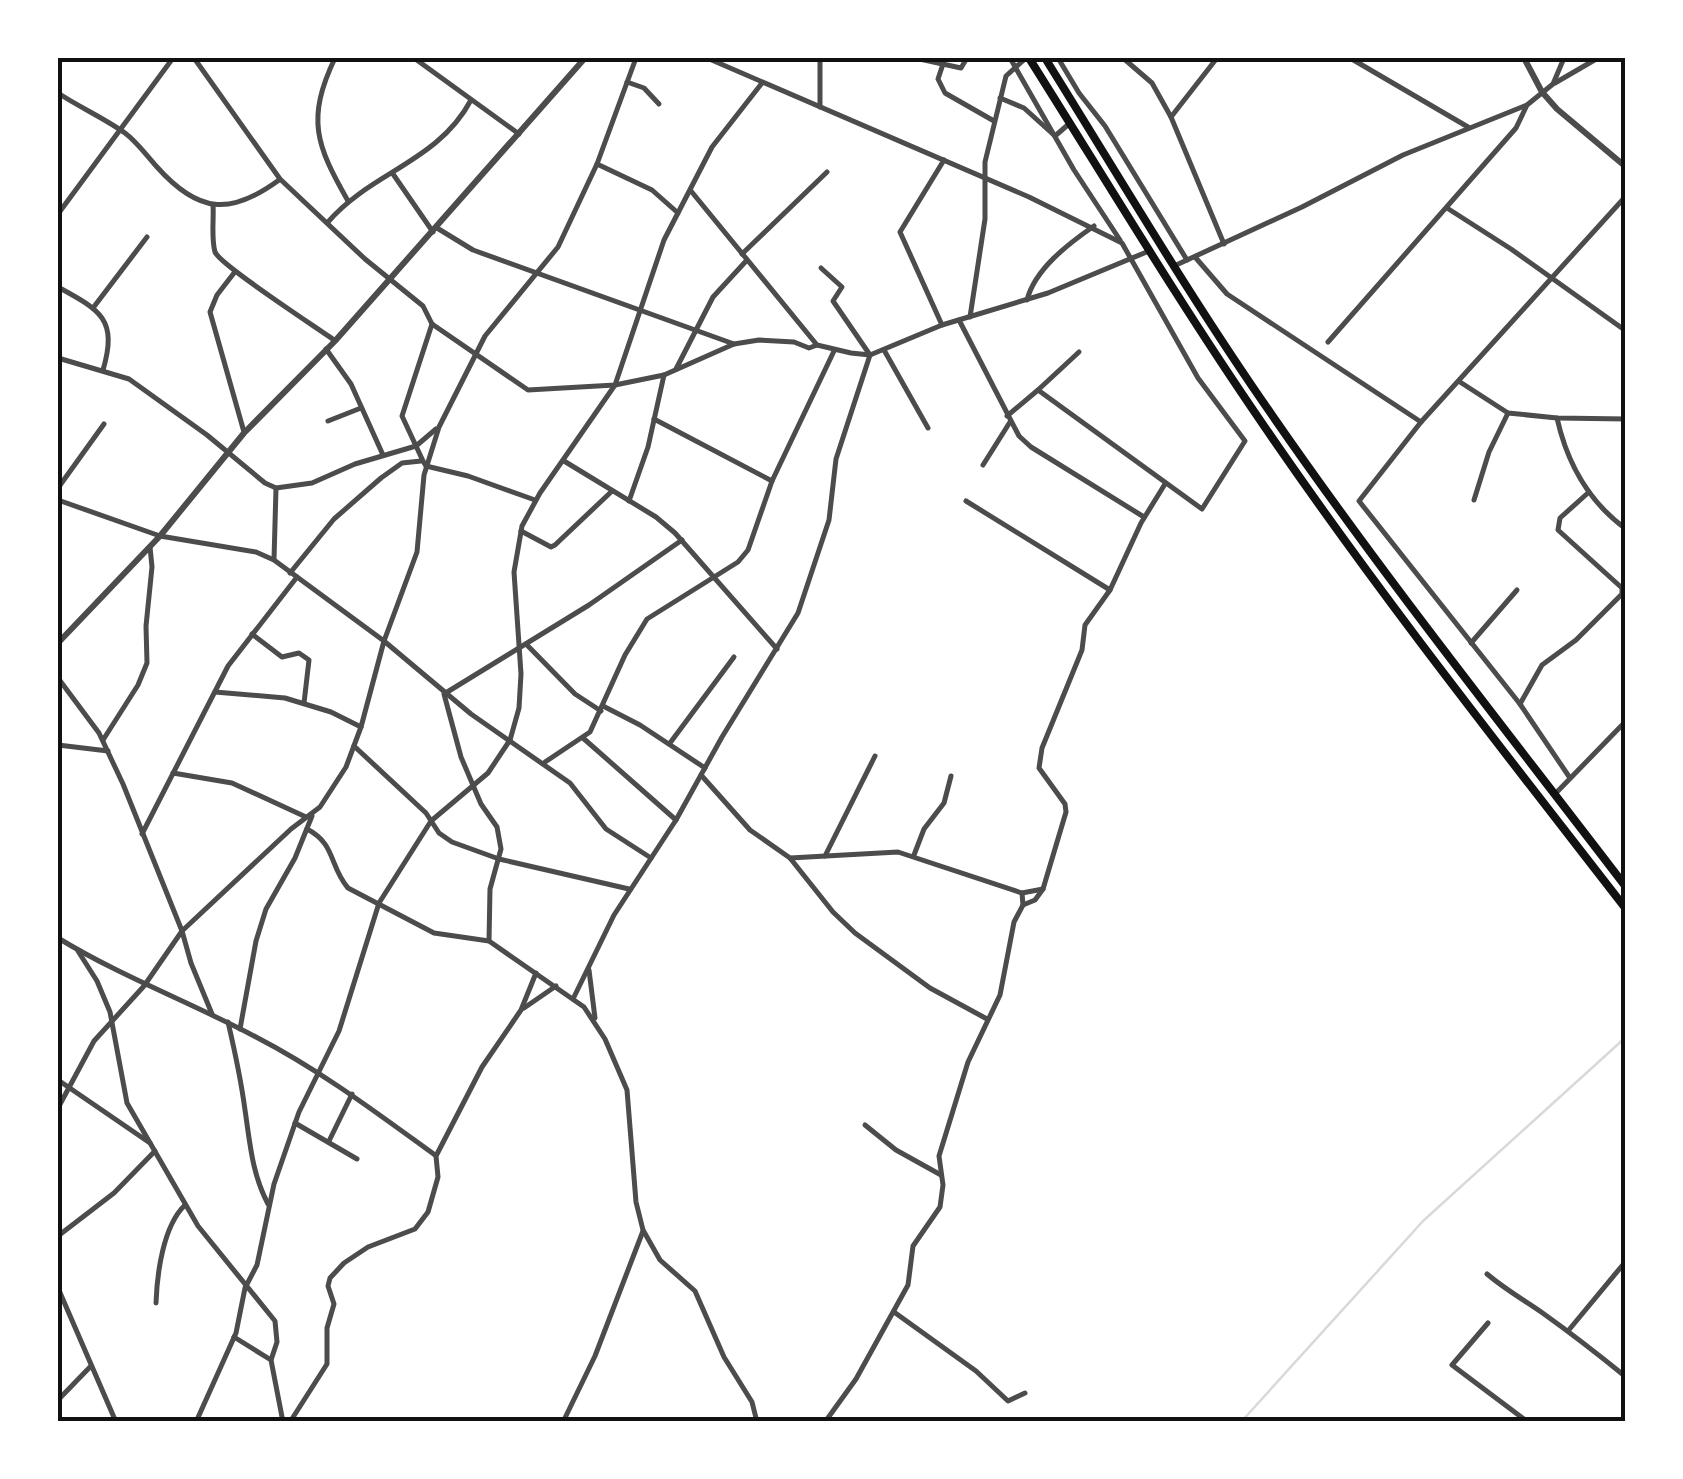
<svg xmlns="http://www.w3.org/2000/svg" width="1683" height="1479" font-family="'IBM Plex Sans',sans-serif">
<style>
.lines{fill:none;stroke-linecap:round;stroke-linejoin:round}
.stream{stroke:#d9d9d9;stroke-width:2.5}
.minor{stroke:#4c4c4c;stroke-width:5}
.tertiary{stroke:#4c4c4c;stroke-width:6}
.primary{stroke:#111;stroke-width:8}
.neatline{fill:none;stroke:#111;stroke-width:4}
</style>
<rect width="100%" height="100%" fill="#fff"/>
<g class="lines">
<polyline class="stream" points="1241,1422 1423,1221 1626,1037"/>
<g class="minor">
<polyline points="194,58 280,179 365,259 423,306 432,324 528,390 615,385 664,375 734,344 759,340 794,342 809,348 817,345"/>
<path d="M335 58C306 119 316 145 348 201"/>
<polyline points="414,58 519,134"/>
<polyline points="707,58 1029,197 1122,243 1198,378 1245,441 1202,509 1038,390 1007,416"/>
<polyline points="915,58 961,68 967,58"/>
<polyline points="1010,58 1074,170 1120,240"/>
<polyline points="1058,58 1079,93 1105,126 1187,260"/>
<polyline points="1123,58 1152,83 1171,117 1224,244"/>
<polyline points="1350,58 1468,127"/>
<polyline points="943,64 938,79 945,93 994,121"/>
<polyline points="627,82 644,88 659,104"/>
<polyline points="1555,83 1598,58"/>
<path d="M58 93C79 107 104 118 125 133 137 142 147 156 157 167 198 213 230 216 279 180"/>
<polyline points="1000,98 1024,108 1055,136 1070,123"/>
<polyline points="820,107 820,58"/>
<polyline points="1171,117 1217,58"/>
<polyline points="597,164 652,190 678,213"/>
<polyline points="393,174 433,232"/>
<polyline points="691,191 817,345 851,353 870,355 942,325 1048,293 1149,251"/>
<path d="M213 205C214 219 211 238 215 252 220 265 316 327 334 340"/>
<polyline points="1447,208 1511,249 1626,331"/>
<polyline points="58,214 173,58"/>
<path d="M328 222C371 172 438 162 471 100"/>
<polyline points="437,228 473,250 734,344"/>
<polyline points="742,254 827,172"/>
<polyline points="1195,257 1227,294 1421,422"/>
<polyline points="1174,266 1302,207 1403,155 1527,105 1553,84 1564,58"/>
<polyline points="821,268 842,287 833,301 870,355"/>
<polyline points="234,273 217,295 210,312 244,432"/>
<path d="M58 287C100 310 118 319 103 370"/>
<path d="M1027 300C1035 269 1068 244 1094 226"/>
<polyline points="93,308 147,237"/>
<polyline points="970,317 985,219 985,162 1006,76 1026,58"/>
<polyline points="959,320 1019,436 1031,447 1144,517"/>
<polyline points="432,324 402,416 423,461 426,466 468,476 535,500"/>
<polyline points="942,325 900,232 944,160"/>
<polyline points="1328,342 1516,128 1527,105"/>
<polyline points="326,349 351,384 383,455"/>
<polyline points="884,350 928,428"/>
<polyline points="58,358 129,379 207,435 265,483 276,488 312,483 355,464 416,446 436,429"/>
<polyline points="676,369 713,297 747,260"/>
<polyline points="1460,382 1508,413 1557,418 1626,419"/>
<polyline points="1038,390 1079,352"/>
<path d="M1557 418C1567 463 1589 502 1626 529"/>
<polyline points="654,419 772,481"/>
<polyline points="328,421 361,408"/>
<polyline points="564,461 656,517 675,533 777,649"/>
<polyline points="983,465 1010,422"/>
<polyline points="58,488 104,424"/>
<polyline points="58,500 160,536 256,552 274,560 384,641 471,714 570,783 606,829 651,858"/>
<polyline points="1474,500 1489,452 1508,413"/>
<polyline points="629,501 648,447 664,375"/>
<polyline points="966,501 1110,590"/>
<polyline points="521,531 551,547 555,545 611,492"/>
<polyline points="274,560 276,488"/>
<polyline points="290,573 334,519 381,478 402,463 421,461"/>
<polyline points="252,634 282,657 299,653 309,660 304,703"/>
<polyline points="1471,643 1517,590"/>
<polyline points="526,644 575,694 601,711"/>
<polyline points="58,678 99,733 123,784 182,931 191,963 212,1014"/>
<polyline points="215,692 285,698 331,712 361,727"/>
<polyline points="1520,704 1542,665 1576,640 1622,594 1622,588 1558,530 1560,518 1589,492"/>
<polyline points="603,706 640,725 705,768"/>
<polyline points="583,738 676,820"/>
<polyline points="103,740 138,685 147,663 146,626 152,567 150,547"/>
<polyline points="670,743 734,657"/>
<polyline points="58,745 108,751"/>
<polyline points="354,746 426,813 439,833 452,842 499,859 629,889"/>
<polyline points="545,762 590,732 625,655 647,619 738,562 748,550 772,481 834,351"/>
<polyline points="173,773 232,783 306,817"/>
<polyline points="701,775 750,830 790,858 833,912 855,933 930,988 987,1019"/>
<polyline points="1570,778 1520,704 1359,501 1421,422 1626,196"/>
<polyline points="1555,794 1626,721"/>
<path d="M307 829C336 844 329 866 348 888L434 933 489 941 584 1007 605 1039 627 1090 636 1202 643 1230 660 1260 695 1291 724 1357 752 1402 757 1422"/>
<polyline points="142,834 228,666 297,577"/>
<polyline points="914,855 924,829 944,803 951,776"/>
<polyline points="825,856 875,756"/>
<polyline points="790,858 898,852 1022,893 1043,889"/>
<polyline points="1023,905 1035,900 1043,889 1066,812 1065,804 1039,768 1042,748 1082,650 1085,625 1110,590 1141,523 1165,484"/>
<path d="M58 938C122 977 190 1002 256 1037 320 1070 377 1113 435 1155"/>
<polyline points="489,941 490,889 501,849 497,827 481,804 461,757 444,694 589,605 682,540"/>
<polyline points="78,951 97,981 110,1012 127,1103 198,1226 275,1321 277,1342 271,1360"/>
<polyline points="589,970 595,1018"/>
<polyline points="573,999 614,915 676,820 722,737 798,613 829,520 836,459 870,355"/>
<polyline points="524,1008 556,986"/>
<path d="M228 1022C235 1052 241 1080 245 1110 250 1143 252 1174 268 1204"/>
<polyline points="240,1029 256,941 266,909 295,858 312,816"/>
<polyline points="58,1080 150,1143"/>
<polyline points="58,1108 94,1041 144,986 182,931 291,829 320,807 346,767 361,727 384,641 417,552 424,475 439,427 485,336 558,247 597,164 636,58"/>
<polyline points="295,1123 357,1159"/>
<polyline points="865,1125 896,1150 941,1175"/>
<polyline points="329,1141 352,1094"/>
<polyline points="58,1236 114,1193 155,1151"/>
<path d="M1487 1274C1506 1290 1524 1300 1544 1314 1572 1334 1599 1355 1626 1377"/>
<polyline points="58,1288 116,1422"/>
<path d="M156 1303C157 1274 163 1226 185 1205"/>
<polyline points="894,1312 976,1371 1008,1401 1025,1393"/>
<polyline points="1488,1323 1452,1365 1528,1422"/>
<polyline points="1568,1331 1626,1261"/>
<polyline points="234,1337 271,1360 283,1422"/>
<polyline points="58,1400 91,1366"/>
<polyline points="196,1422 236,1333 245,1288 257,1265 274,1184 299,1112 339,1031 379,903 431,821 488,773 510,740 519,708 521,674 514,572 522,526 540,493 615,385 664,240 712,147 762,83"/>
<polyline points="290,1422 327,1364 327,1328 334,1304 328,1286 330,1278 344,1263 368,1247 415,1229 428,1212 438,1177 436,1156 482,1067 521,1010 536,973"/>
<polyline points="563,1422 595,1356 643,1231"/>
<polyline points="825,1422 856,1379 908,1285 913,1246 940,1207 943,1185 939,1156 968,1062 1000,995 1014,922 1023,905 1022,893"/>
</g>
<g class="tertiary">
<polyline points="1524,58 1542,92 1557,109 1626,167"/>
<polyline points="58,643 160,536 244,433 335,341 585,58"/>
</g>
<g class="primary">
<path d="M1029 58C1106 180 1180 304 1262 423 1376 590 1502 749 1626 909"/>
<path d="M1045 58C1120 178 1191 299 1272 415 1384 577 1506 730 1626 887"/>
</g>
</g>
<rect width="1683" height="1479" fill="none" stroke="#ffffff" stroke-width="120"/>
<rect x="60" y="60" width="1563" height="1359" class="neatline"/>
</svg>
